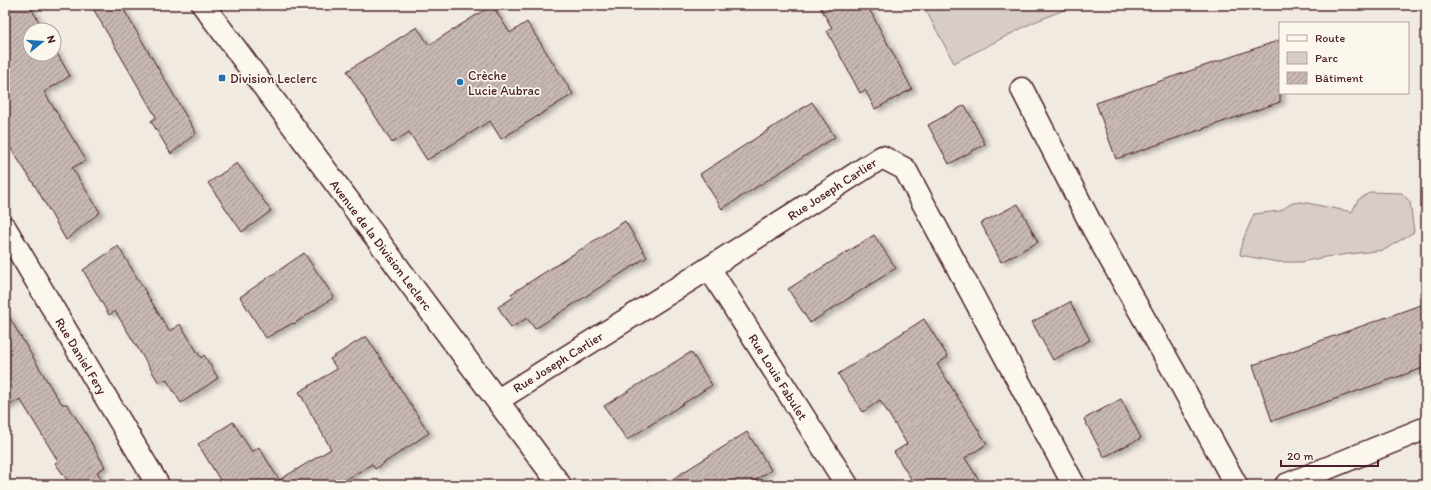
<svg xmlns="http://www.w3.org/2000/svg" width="1431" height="490" font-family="Itim,sans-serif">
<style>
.green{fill:#d8ccc6;stroke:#917678}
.building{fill:url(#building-hatch);stroke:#4a1f2b;filter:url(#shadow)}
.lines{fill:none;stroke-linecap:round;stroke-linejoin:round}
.minor-casing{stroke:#4a1f2b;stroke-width:25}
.minor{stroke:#fbf7ec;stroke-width:22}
.poi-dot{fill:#1f6fb2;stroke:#fbf7ec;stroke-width:1.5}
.labels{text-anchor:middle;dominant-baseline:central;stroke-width:3.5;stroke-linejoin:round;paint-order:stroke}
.poi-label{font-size:13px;fill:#4a1f2b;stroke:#fbf7ec;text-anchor:start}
.street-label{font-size:13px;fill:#4a1f2b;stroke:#fbf7ec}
</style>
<defs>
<pattern id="building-hatch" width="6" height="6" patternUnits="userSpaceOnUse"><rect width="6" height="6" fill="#c8b8b3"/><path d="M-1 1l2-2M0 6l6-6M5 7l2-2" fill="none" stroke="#a49592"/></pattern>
<filter id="shadow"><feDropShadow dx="4.5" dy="2.5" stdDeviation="2" flood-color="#0004"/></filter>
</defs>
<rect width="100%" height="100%" fill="#f0eae0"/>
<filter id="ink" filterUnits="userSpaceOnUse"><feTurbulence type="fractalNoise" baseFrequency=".025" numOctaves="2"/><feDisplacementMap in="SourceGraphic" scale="8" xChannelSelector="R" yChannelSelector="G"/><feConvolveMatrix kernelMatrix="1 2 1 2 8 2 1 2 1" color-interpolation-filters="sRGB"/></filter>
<g filter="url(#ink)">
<g class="green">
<polygon points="923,5 1076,5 1032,23 954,63"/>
<polygon points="1371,192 1402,193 1410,202 1414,232 1384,250 1325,257 1301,262 1278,262 1240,255 1242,242 1254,214 1280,211 1292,203 1302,202 1352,212 1358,200"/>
</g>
<g class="building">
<polygon points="5,5 29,5 44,30 30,30 30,54 54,54 54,48 70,76 44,92 86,160 72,168 100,212 66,240 37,189 5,139"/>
<polygon points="91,5 121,5 196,133 171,154 151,121 156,117"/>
<polygon points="492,5 510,33 527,22 573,94 501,139 490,121 427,160 409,132 392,143 347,71 417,27 429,45"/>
<polygon points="819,5 867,5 912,89 875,109 865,90 860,93 827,31 832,28"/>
<polygon points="1280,40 1280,102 1116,159 1096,103"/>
<polygon points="812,102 835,137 722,209 700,174"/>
<polygon points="965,105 985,144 949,164 928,125"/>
<polygon points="237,163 271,211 242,232 208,183"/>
<polygon points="1018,204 1038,242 1001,262 981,223"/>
<polygon points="625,221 647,257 535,329 527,318 511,328 498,307 514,297 511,294"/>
<polygon points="874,235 896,268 810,323 788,289"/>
<polygon points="118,246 169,331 180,324 201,358 204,355 218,378 181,403 166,379 159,383 115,311 109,315 83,270"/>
<polygon points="304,253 334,297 294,324 293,323 266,338 240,297"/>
<polygon points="1070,302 1090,340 1053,360 1032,322"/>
<polygon points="1426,303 1426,367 1272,421 1253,365"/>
<polygon points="5,310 53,391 62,404 67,404 85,432 105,467 97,472 105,485 71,485 55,463 58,461 20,399 5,408"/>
<polygon points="924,319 948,357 937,364 987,444 965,458 982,485 915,485 894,452 907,444 880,400 863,412 838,374"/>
<polygon points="366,336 429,433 375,469 372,464 337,485 223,485 198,444 233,422 252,452 259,447 279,480 331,449 299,392 337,369 330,359"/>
<polygon points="691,352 712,385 627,440 604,406"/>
<polygon points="1121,399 1141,438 1104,457 1084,419"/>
<polygon points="747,432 771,470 748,485 663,485"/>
</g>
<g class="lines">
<g class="minor-casing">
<g id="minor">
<polyline points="203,5 560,485"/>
<polyline points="1022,89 1094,230 1176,375 1236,485"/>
<polyline points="5,228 158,485"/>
<polyline points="709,268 847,485"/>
<polyline points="498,400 709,268 882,157 905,169 1074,485"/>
<polyline points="1286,485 1426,428"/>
</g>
</g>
<use href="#minor" class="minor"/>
</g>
</g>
<g class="poi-dot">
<rect x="218" y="74" width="8" height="8" rx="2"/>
<circle cx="460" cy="82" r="4"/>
</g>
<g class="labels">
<g class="poi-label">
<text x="468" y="75">Crèche<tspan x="468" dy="15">Lucie Aubrac</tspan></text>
<text x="230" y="78">Division Leclerc</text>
</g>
<g class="street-label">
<text transform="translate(832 189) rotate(-33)">Rue Joseph Carlier</text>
<text transform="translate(381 245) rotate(53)">Avenue de la Division Leclerc</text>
<text transform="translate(81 356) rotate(59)">Rue Daniel Fery</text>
<text transform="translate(558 362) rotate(-32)">Rue Joseph Carlier</text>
<text transform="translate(778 377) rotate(58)">Rue Louis Fabulet</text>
</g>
</g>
<rect width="1431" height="490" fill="none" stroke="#fbf7ec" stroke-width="20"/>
<rect x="10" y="10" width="1411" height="470" fill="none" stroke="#4a1f2b" stroke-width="1.5" filter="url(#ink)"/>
<rect x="1279" y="22" width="130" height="72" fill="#fbf7ec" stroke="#b4a19f"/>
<rect x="1287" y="35" width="20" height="6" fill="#fbf7ec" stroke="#b4a19f"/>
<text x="1315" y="42" font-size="12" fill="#4a1f2b">Route</text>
<rect x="1287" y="52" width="20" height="12" fill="#d8ccc6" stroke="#b4a19f"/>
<text x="1315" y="62" font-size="12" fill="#4a1f2b">Parc</text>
<rect x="1287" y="72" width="20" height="12" fill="url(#building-hatch)" stroke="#b4a19f"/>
<text x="1315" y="82" font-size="12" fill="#4a1f2b">Bâtiment</text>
<g transform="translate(42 42) rotate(73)"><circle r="19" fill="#fbf7ec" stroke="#b4a19f"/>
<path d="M0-3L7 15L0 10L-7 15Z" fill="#1f6fb2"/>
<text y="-6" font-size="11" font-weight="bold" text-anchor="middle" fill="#4a1f2b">N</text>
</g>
<path d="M1281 460v6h97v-6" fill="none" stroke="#4a1f2b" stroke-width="2"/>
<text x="1287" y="460" font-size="12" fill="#4a1f2b" stroke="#fbf7ec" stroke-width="3" paint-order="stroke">20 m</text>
</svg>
